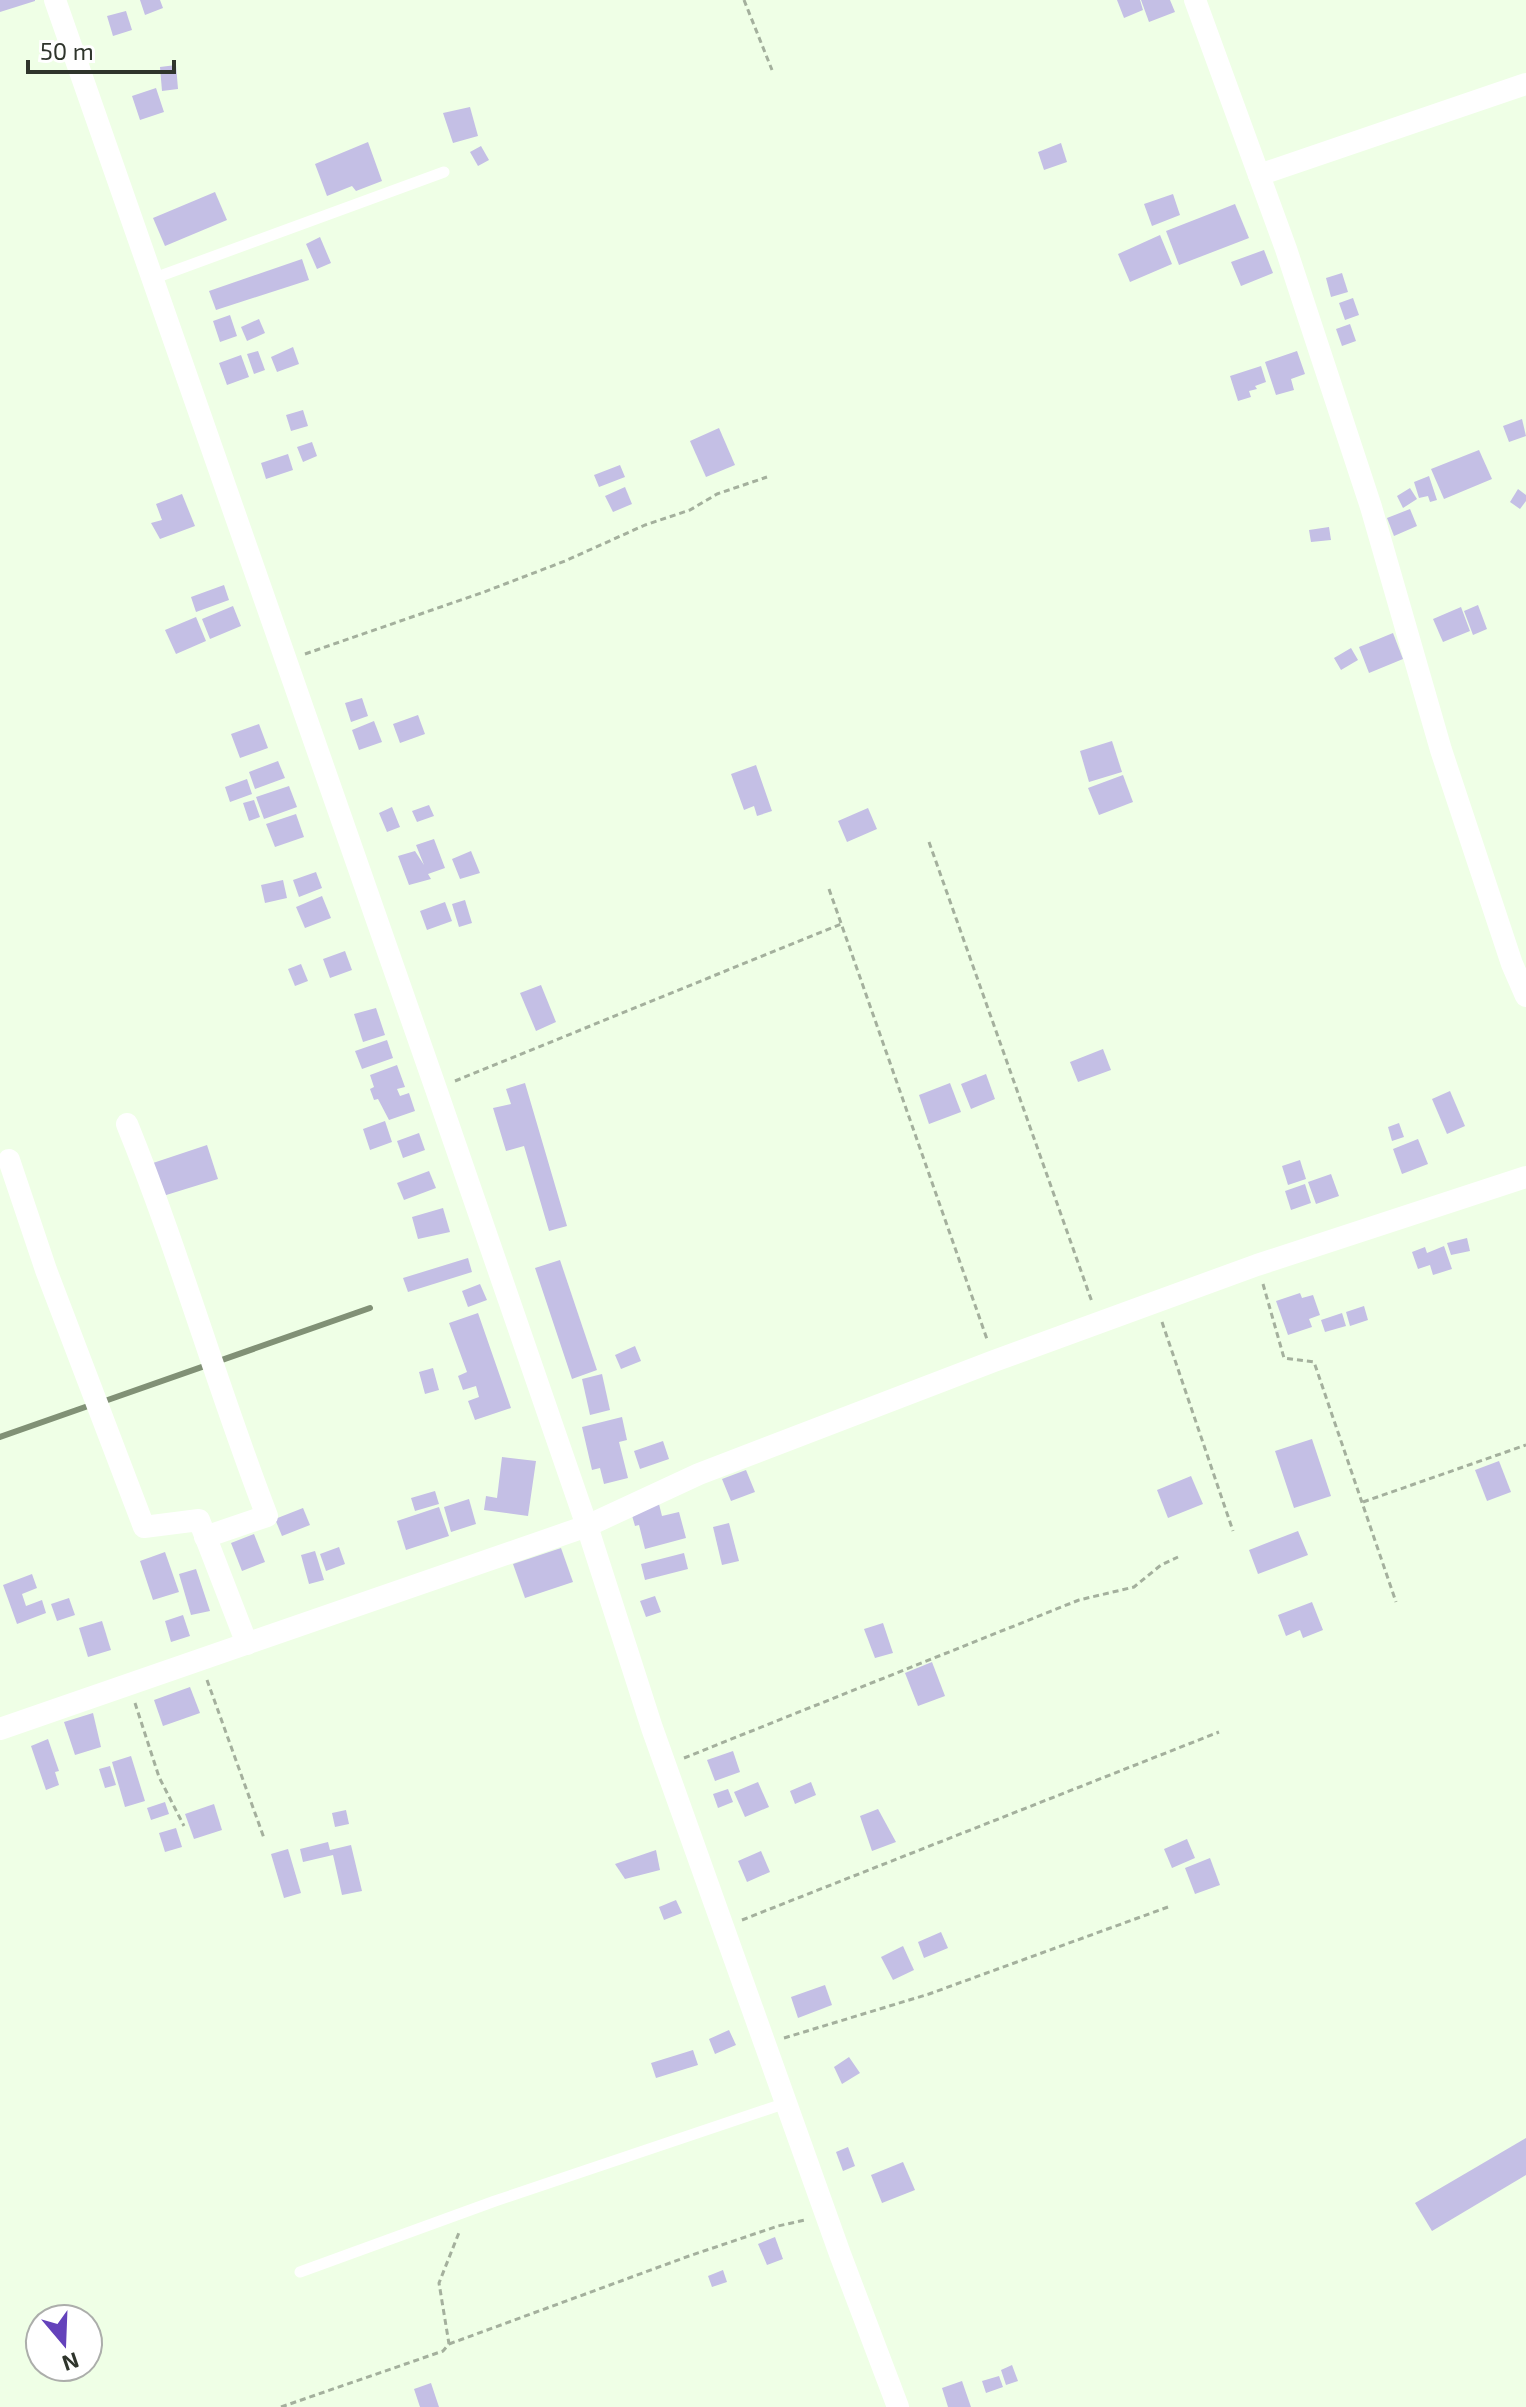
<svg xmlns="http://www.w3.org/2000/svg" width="1526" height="2407" font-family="'Exo 2',sans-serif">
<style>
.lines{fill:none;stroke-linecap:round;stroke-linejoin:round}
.stream{stroke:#819176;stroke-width:6}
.building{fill:#c4bfe5}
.path{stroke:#a4b09d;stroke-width:3;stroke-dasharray:6 4;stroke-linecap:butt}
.lane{stroke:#fff;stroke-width:11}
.street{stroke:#fff;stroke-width:22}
</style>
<rect width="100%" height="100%" fill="#efffe6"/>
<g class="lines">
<g class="stream">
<polyline points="102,1402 370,1308"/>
<polyline points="0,1437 91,1405"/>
</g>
</g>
<g class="building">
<polygon points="0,0 35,0 35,1 0,12"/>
<polygon points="140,0 160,0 163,8 145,15"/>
<polygon points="1117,0 1140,0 1143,10 1124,18"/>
<polygon points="1141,0 1170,0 1175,12 1149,22"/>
<polygon points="126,11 132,30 113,36 107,16"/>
<polygon points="176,65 178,89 162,91 160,67"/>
<polygon points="156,88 164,112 140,120 132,96"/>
<polygon points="470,107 478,136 453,143 443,113"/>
<polygon points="368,142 382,181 356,191 352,186 327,196 315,164"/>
<polygon points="1061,143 1067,162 1044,170 1038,152"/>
<polygon points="481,146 489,160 478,166 470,152"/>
<polygon points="215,192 227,220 165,246 153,218"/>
<polygon points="1173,194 1180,215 1152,226 1144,204"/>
<polygon points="1235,204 1249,238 1179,265 1166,231"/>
<polygon points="1160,235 1172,264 1130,282 1118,254"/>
<polygon points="320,237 331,263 317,269 306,244"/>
<polygon points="1264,250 1273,273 1241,286 1231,262"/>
<polygon points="302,259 309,280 216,310 209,291"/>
<polygon points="1342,273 1348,292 1331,297 1326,278"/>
<polygon points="1353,298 1359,315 1345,320 1339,303"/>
<polygon points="230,315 237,336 220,342 213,321"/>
<polygon points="259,319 265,333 247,341 241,327"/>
<polygon points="1350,324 1356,341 1342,346 1336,329"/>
<polygon points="293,347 299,364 277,372 271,357"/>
<polygon points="258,351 265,370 254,374 247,354"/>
<polygon points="1297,351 1305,374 1291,379 1294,390 1276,395 1265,362"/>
<polygon points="241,355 249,377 227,385 219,363"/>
<polygon points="1261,366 1266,382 1255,386 1257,389 1249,391 1251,397 1238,401 1230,376"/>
<polygon points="303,410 308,426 291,431 286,415"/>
<polygon points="1522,419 1526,436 1509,442 1503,426"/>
<polygon points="719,428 735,465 706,477 690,441"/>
<polygon points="312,442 317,456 303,462 297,447"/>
<polygon points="1479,450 1492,479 1444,499 1431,469"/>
<polygon points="288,454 293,470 266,479 261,463"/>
<polygon points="620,465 625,477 599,487 594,475"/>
<polygon points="1429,476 1437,500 1430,502 1428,496 1419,498 1414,482"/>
<polygon points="625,487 632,504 613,512 605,496"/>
<polygon points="1410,488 1417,499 1403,508 1397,496"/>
<polygon points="1518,489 1526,495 1526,501 1520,509 1510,502"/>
<polygon points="182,494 195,526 160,539 151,523 162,520 156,504"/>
<polygon points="1410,509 1417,526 1394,536 1387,518"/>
<polygon points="1329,527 1331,540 1311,542 1309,530"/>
<polygon points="224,585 229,600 196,612 191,597"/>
<polygon points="1478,605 1487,629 1473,635 1464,611"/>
<polygon points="233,606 241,626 210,639 202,619"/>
<polygon points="1461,607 1470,631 1443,642 1433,619"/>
<polygon points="196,617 206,641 176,654 165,630"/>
<polygon points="1393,633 1403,659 1369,673 1359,647"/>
<polygon points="1351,648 1358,660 1341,670 1334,658"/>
<polygon points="362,698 368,716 351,722 345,703"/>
<polygon points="418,715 425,734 400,743 393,724"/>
<polygon points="374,721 382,742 359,750 352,730"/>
<polygon points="259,724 268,748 240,758 231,734"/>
<polygon points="1112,741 1122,772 1089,782 1080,751"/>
<polygon points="278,761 285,778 255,789 249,772"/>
<polygon points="756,765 772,811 757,816 754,806 744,810 731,774"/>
<polygon points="1123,775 1133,802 1099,815 1088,788"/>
<polygon points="247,779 252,794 230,802 225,787"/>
<polygon points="289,786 297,807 264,819 256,797"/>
<polygon points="254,800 260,817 249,821 243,803"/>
<polygon points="429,805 434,816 417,822 412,811"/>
<polygon points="392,807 400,827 387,832 379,813"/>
<polygon points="868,808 877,829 847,842 838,821"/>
<polygon points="296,814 304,837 275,847 266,824"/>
<polygon points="434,839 445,868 428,874 431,879 409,885 398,856 415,851 424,865 416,845"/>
<polygon points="471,851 480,873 460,879 452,859"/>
<polygon points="316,872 322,888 299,897 293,880"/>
<polygon points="283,880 287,898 265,903 261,885"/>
<polygon points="322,896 331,918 305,928 296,907"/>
<polygon points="465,900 472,923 459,927 452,904"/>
<polygon points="445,902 452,921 427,930 420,911"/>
<polygon points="345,951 352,970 330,978 323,959"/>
<polygon points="301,964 308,981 295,986 288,969"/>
<polygon points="541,985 556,1022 536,1031 520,993"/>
<polygon points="376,1008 385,1035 363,1042 354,1014"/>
<polygon points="387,1040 393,1058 362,1069 355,1051"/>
<polygon points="1103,1049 1111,1070 1078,1082 1070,1062"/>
<polygon points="397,1065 405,1087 397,1089 400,1096 409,1093 415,1111 389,1120 378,1099 374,1100 370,1089 374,1087 370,1075"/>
<polygon points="986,1074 995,1099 971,1109 961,1084"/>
<polygon points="525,1083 567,1226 549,1231 524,1146 506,1151 493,1108 511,1104 506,1089"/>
<polygon points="950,1083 961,1112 929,1124 919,1095"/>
<polygon points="1450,1091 1465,1126 1447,1134 1432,1099"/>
<polygon points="385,1121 392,1142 370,1150 363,1129"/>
<polygon points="1399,1123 1404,1137 1392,1141 1388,1127"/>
<polygon points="419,1133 425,1150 403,1158 397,1141"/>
<polygon points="1418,1139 1428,1164 1402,1174 1393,1149"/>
<polygon points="207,1145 218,1179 163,1196 153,1163"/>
<polygon points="1300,1160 1306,1179 1288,1185 1282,1166"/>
<polygon points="429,1171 436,1188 404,1200 397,1183"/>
<polygon points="1331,1174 1339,1196 1316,1204 1308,1182"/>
<polygon points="1305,1184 1311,1203 1291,1210 1285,1191"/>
<polygon points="443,1208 450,1232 418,1239 412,1217"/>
<polygon points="1467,1238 1470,1251 1451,1255 1447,1243"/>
<polygon points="1444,1246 1452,1269 1433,1275 1430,1265 1418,1269 1412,1252 1425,1247 1427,1253"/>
<polygon points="468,1258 472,1272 408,1292 403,1278"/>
<polygon points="560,1260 597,1370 572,1379 535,1268"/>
<polygon points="480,1284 487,1300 468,1307 462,1291"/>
<polygon points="1300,1293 1302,1298 1313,1295 1320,1315 1309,1319 1312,1327 1288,1335 1276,1301"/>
<polygon points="1364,1306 1368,1320 1350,1326 1346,1312"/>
<polygon points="478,1313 511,1408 475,1420 468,1401 479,1397 476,1386 463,1390 458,1376 467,1372 449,1323"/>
<polygon points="1342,1313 1346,1326 1325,1332 1321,1320"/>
<polygon points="635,1346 641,1361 621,1369 615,1355"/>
<polygon points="433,1368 439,1390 425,1394 419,1372"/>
<polygon points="602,1374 610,1410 590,1415 582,1379"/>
<polygon points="622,1417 627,1440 619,1442 628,1478 604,1484 600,1468 592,1470 582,1427"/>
<polygon points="1312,1439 1331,1496 1294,1508 1275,1451"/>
<polygon points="663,1441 669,1459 640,1469 634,1451"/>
<polygon points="502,1457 536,1461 528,1516 484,1510 486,1496 497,1498"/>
<polygon points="1499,1461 1511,1492 1487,1501 1475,1470"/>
<polygon points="746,1470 755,1492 731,1501 722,1479"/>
<polygon points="1191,1476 1203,1504 1168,1518 1157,1490"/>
<polygon points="435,1491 439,1504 415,1511 411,1498"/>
<polygon points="469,1499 476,1524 451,1532 444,1507"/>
<polygon points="659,1504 662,1516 679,1512 686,1538 645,1549 639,1525 635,1526 631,1512"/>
<polygon points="439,1507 449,1536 406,1550 397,1521"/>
<polygon points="303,1508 310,1525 282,1536 275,1519"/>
<polygon points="729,1523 739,1561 722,1565 713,1527"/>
<polygon points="1298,1531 1308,1555 1258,1574 1249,1550"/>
<polygon points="254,1534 265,1562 242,1571 231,1543"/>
<polygon points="339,1547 345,1564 326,1571 320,1554"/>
<polygon points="561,1548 573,1582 525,1598 513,1564"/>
<polygon points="315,1551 324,1580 309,1584 301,1555"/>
<polygon points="165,1552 179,1592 153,1600 140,1561"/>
<polygon points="684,1553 688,1569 645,1580 641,1564"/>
<polygon points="196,1569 210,1611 191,1615 179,1574"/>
<polygon points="32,1574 37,1588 22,1594 26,1606 42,1600 46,1613 17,1624 3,1585"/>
<polygon points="655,1596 661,1612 646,1617 640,1601"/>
<polygon points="69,1598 75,1615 57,1621 51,1604"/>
<polygon points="1312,1602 1323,1630 1303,1638 1300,1630 1286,1636 1278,1615"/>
<polygon points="183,1615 190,1636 171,1642 165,1621"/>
<polygon points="102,1621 111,1650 88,1657 79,1628"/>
<polygon points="883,1623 893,1653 875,1658 864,1629"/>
<polygon points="932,1662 945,1696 918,1706 905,1673"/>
<polygon points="190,1687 200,1713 163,1726 154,1700"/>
<polygon points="93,1713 101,1747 75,1755 64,1722"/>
<polygon points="48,1739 59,1771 55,1772 59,1785 46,1790 31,1746"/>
<polygon points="733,1751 740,1772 715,1781 707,1760"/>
<polygon points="131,1756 145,1801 125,1807 112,1762"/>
<polygon points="110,1766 116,1785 105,1788 99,1769"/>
<polygon points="758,1782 769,1807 745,1817 734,1792"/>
<polygon points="811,1782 816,1795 795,1804 790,1791"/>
<polygon points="728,1789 733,1802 718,1808 713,1794"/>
<polygon points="165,1802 169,1814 151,1820 147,1808"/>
<polygon points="214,1804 222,1830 194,1839 185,1814"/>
<polygon points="878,1809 896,1842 872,1851 860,1816"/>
<polygon points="346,1810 349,1824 335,1827 332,1813"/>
<polygon points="176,1828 182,1847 165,1852 159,1833"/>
<polygon points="1187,1839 1195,1858 1172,1868 1164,1849"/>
<polygon points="328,1842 330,1850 351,1845 362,1891 342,1895 333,1855 303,1862 300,1849"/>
<polygon points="288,1849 301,1893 284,1898 271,1854"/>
<polygon points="656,1850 660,1870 625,1879 615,1864"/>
<polygon points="761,1851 770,1872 747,1882 738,1861"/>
<polygon points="1210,1858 1220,1885 1195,1894 1185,1868"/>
<polygon points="676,1900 682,1913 664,1920 659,1907"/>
<polygon points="941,1932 948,1948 924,1958 918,1942"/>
<polygon points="903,1946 914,1970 893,1980 881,1957"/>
<polygon points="825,1985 832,2005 798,2018 791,1997"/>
<polygon points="729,2030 736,2045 715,2054 709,2039"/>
<polygon points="693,2050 698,2065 656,2078 651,2063"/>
<polygon points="849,2057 860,2073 842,2084 834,2067"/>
<polygon points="1526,2138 1526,2175 1432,2231 1415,2203"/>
<polygon points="848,2147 855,2166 843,2171 836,2152"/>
<polygon points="903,2162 915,2190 882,2203 871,2175"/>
<polygon points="775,2237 783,2259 767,2265 758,2244"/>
<polygon points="723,2270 727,2282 712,2287 708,2276"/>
<polygon points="1012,2365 1018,2381 1006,2385 1001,2370"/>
<polygon points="999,2376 1003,2387 986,2393 982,2381"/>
<polygon points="962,2381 971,2407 948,2407 942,2388"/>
<polygon points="431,2383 439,2407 420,2407 414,2389"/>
</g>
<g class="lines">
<g class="path">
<polyline points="744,0 772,70"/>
<polyline points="305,654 484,592 565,561 645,525 690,510 717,494 767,477"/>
<polyline points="929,842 1092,1302"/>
<polyline points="829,889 988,1342"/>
<polyline points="455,1081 841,924"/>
<polyline points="1263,1284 1284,1358 1314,1362 1396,1602"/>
<polyline points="1162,1322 1233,1531"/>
<polyline points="1363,1502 1526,1445"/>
<polyline points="207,1680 264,1838"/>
<polyline points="135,1703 159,1777 184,1826"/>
<polyline points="684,1758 1079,1600 1134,1587 1161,1565 1178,1557"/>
<polyline points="742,1920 1219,1732"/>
<polyline points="784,2038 929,1994 1168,1907"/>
<polyline points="449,2344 689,2256 778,2226 805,2220"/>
<polyline points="281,2407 443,2351 449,2344 439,2283 460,2230"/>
</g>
<g class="lane">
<polyline points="152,279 444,172"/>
<polyline points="300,2272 495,2201 786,2103"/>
</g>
<g class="street">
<polyline points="55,0 436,1089 587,1526 652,1728 840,2254 898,2407"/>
<polyline points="1195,0 1286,249 1371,507 1441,750 1512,964 1526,996"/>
<polyline points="1259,175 1526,84"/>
<path d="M127 1124C179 1252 217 1387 267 1516L205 1537"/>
<polyline points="9,1160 46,1270 144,1527 199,1520 247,1644"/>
<polyline points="0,1729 587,1526 699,1474 994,1361 1257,1265 1526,1177"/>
</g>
</g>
<g transform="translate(64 2343) rotate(161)"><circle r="38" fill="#ffffff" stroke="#acaeab" stroke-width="2"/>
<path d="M0-6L14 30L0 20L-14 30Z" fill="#6442bb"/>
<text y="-12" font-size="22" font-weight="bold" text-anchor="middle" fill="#2f352c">N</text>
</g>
<path d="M28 60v12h146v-12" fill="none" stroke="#2f352c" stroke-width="4"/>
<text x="40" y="60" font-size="24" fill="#2f352c" stroke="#ffffff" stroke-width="6" paint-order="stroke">50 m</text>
</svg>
